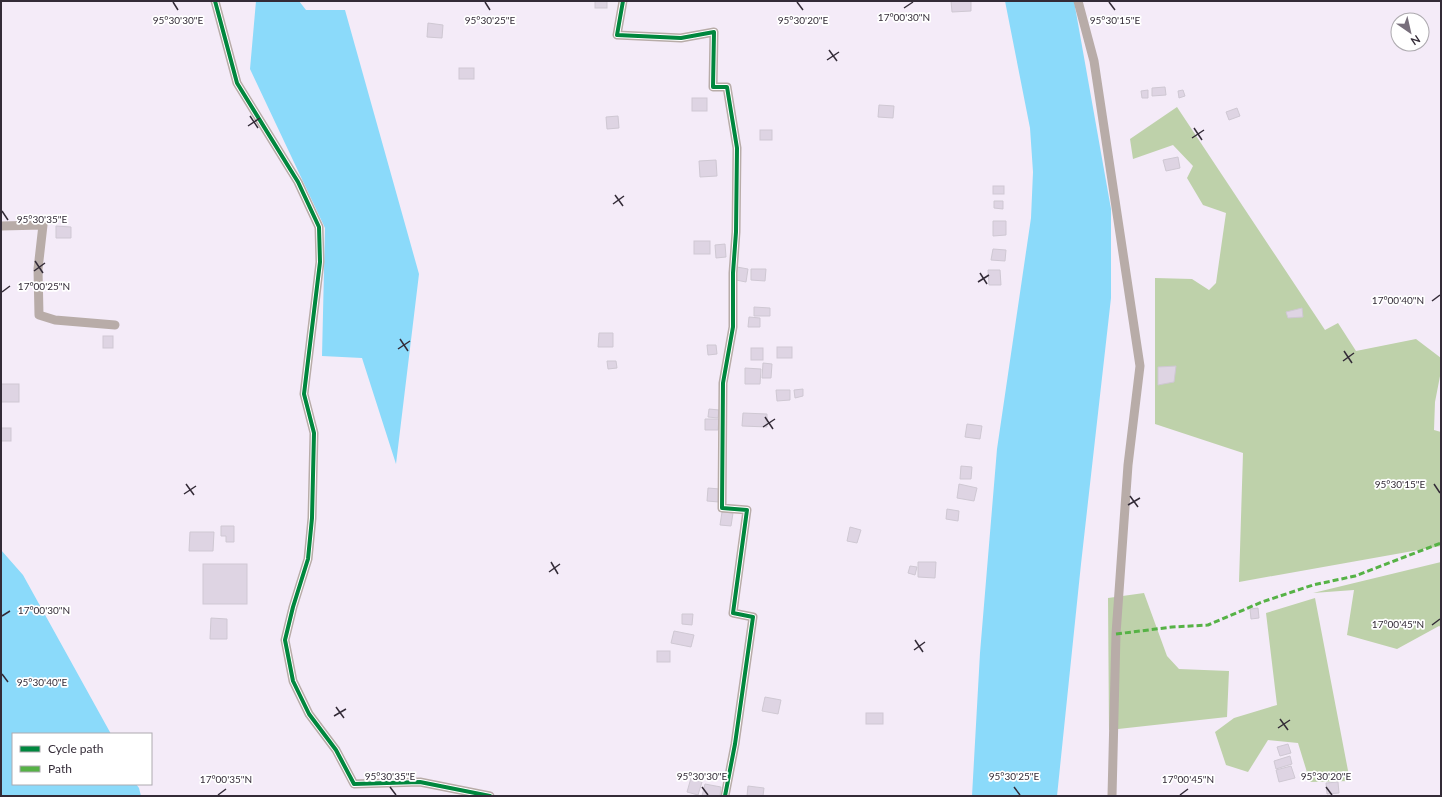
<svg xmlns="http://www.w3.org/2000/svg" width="1442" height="797" font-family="Lato,sans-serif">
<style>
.forest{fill:#bed1aa}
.water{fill:#8bdafa}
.building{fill:#ded4e3;stroke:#cfc8d3}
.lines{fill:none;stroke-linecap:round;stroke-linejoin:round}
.street{stroke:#b8aca8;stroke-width:9}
.quiet{stroke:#56b246;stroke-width:3;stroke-dasharray:6 3;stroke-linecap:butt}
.cycleway-casing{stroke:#fff;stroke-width:6}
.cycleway{stroke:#00873e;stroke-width:4}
.ticks{fill:none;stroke:#332b37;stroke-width:1.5}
.ticks-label{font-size:10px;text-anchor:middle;fill:#332b37;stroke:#fff;stroke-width:3.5;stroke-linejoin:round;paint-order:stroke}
</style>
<rect width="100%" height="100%" fill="#f4ebf8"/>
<g class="forest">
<polygon points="1177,107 1325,330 1338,323 1356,351 1416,339 1441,358 1441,371 1435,402 1434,430 1441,432 1441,546 1239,582 1243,453 1155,424 1155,278 1192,279 1209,290 1216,283 1226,213 1203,205 1187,178 1193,166 1173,145 1133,159 1130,139"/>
<polygon points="1441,562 1441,627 1439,626 1397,649 1347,635 1354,590 1313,593"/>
<polygon points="1144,593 1167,656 1179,669 1229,671 1227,717 1109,730 1108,598"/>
<polygon points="1315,598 1350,781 1310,782 1298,743 1268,740 1248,772 1226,765 1215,732 1234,718 1277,705 1266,613"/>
</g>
<g class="water">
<polygon points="256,1 299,1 306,10 345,10 419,274 396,464 362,358 322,356 325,228 250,69"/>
<polygon points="1005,1 1074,1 1111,209 1111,298 1081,564 1057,796 972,796 980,653 997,449 1031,218 1033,172 1030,128"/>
<polygon points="1,550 23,575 111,734 13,734 13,784 136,784 139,788 141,796 1,796"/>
</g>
<g class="building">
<rect x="595" y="1" width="12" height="7"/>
<polygon points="951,1 971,1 971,11 952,12"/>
<polygon points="428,23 443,25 442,38 427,37"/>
<rect x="459" y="68" width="15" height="11"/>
<polygon points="1165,87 1166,95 1152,96 1152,88"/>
<polygon points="1148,90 1148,98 1142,98 1141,91"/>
<polygon points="1183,90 1185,96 1179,98 1178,91"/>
<rect x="692" y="98" width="15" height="13"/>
<polygon points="879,105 894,106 893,118 878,117"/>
<polygon points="1237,108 1240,116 1229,120 1226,112"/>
<polygon points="618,116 619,128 607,129 606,117"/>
<rect x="760" y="130" width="12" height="10"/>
<polygon points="1178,157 1180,168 1166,171 1163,160"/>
<polygon points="716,160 717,176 700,177 699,161"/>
<rect x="993" y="186" width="11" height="8"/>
<polygon points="994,201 1003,201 1003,209 994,208"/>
<polygon points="993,221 1006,221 1006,235 993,236"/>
<polygon points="56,226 71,227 71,238 56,238"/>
<rect x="694" y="241" width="16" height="13"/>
<polygon points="725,244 726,257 716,258 715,245"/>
<polygon points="993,249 1006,250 1005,261 991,260"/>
<polygon points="737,267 748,269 746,282 736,280"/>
<polygon points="751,269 766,269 765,281 751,280"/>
<polygon points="988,270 1000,270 1001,285 989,285"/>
<polygon points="754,307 770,308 770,316 754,316"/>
<polygon points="1302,308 1303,317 1288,318 1286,312"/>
<polygon points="749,317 760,318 760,327 748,327"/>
<polygon points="599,333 613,333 613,347 598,347"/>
<rect x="103" y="336" width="10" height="12"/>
<polygon points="707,345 716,345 717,354 708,355"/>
<rect x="777" y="347" width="15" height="11"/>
<rect x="751" y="348" width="12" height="12"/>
<polygon points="607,361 616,361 617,368 608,369"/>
<polygon points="763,363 772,364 771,378 762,378"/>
<polygon points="1176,366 1174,382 1158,385 1158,367"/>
<polygon points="745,368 761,369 760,384 745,384"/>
<rect x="1" y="384" width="18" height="18"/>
<polygon points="803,389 803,396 795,398 794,390"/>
<polygon points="776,390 790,390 790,400 777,401"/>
<polygon points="709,409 719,410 718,418 708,417"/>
<polygon points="743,413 767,414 767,427 742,426"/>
<polygon points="705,419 719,419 718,430 705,430"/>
<polygon points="967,424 982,426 980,439 965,437"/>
<rect x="1" y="428" width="10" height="13"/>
<polygon points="961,466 972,467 971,479 960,479"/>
<polygon points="959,484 977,488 974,501 957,498"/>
<polygon points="708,488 720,489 719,502 707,501"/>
<polygon points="947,509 959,511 958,521 946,519"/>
<polygon points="722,512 733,513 731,526 720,525"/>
<polygon points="221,526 234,526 234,542 226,542 226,536 221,536"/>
<polygon points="850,527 861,530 857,543 847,541"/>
<polygon points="190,532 214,532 213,551 189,551"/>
<polygon points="918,562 936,562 935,578 918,577"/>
<rect x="203" y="564" width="44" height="40"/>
<polygon points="910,566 917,567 915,575 908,573"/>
<polygon points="1258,608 1259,618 1251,619 1250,609"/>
<polygon points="682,614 693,614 692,625 682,624"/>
<polygon points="211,618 227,619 227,639 210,639"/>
<polygon points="674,631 694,635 691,647 671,643"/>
<rect x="657" y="651" width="13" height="11"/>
<polygon points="765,697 781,700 778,714 762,711"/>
<rect x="866" y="713" width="17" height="11"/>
<polygon points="1288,744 1291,753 1280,756 1277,747"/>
<polygon points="1290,756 1292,764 1276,769 1274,761"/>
<polygon points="1291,766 1295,778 1279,782 1276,770"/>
<polygon points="691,778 702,782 698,795 687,792"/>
<polygon points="1338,782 1339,793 1327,794 1326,783"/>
<polygon points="705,784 721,787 720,796 702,796"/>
<polygon points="748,786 764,788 763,796 747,796"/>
</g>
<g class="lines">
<g class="street">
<polyline points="215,1 237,83 298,182 319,227 320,262 304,394 314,433 312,518 308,559 293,607 285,640 293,681 309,714 336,750 354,784 420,782 490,796"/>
<polyline points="623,1 617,35 681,38 714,32 713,87 727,87 737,148 736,232 733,273 733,327 723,383 722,508 747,510 733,613 753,617 735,744 725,796"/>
<polyline points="1078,1 1094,61 1140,366 1128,465 1116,634 1112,796"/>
<polyline points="1,226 43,225 38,269 39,315 55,320 115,325"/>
</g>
<polyline class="quiet" points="1116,634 1172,627 1208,625 1262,602 1313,585 1355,576 1441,543"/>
<g class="cycleway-casing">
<g id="cycleway">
<polyline points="215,1 237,83 298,182 319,227 320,262 304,394 314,433 312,518 308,559 293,607 285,640 293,681 309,714 336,750 354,784 420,782 490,796"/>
<polyline points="623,1 617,35 681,38 714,32 713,87 727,87 737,148 736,232 733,273 733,327 723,383 722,508 747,510 733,613 753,617 735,744 725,796"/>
</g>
</g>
<use href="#cycleway" class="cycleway"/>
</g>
<path class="ticks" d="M173 2 178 10M485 2 490 10M797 2 803 10M1109 2 1115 10M904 8 913 2M829 50 837 61M827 60 839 52M250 116 258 128M248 126 260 118M1194 128 1202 140M1192 138 1204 130M615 195 623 206M613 204 624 196M2 211 8 220M35 261 43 273M34 271 45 263M980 273 987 284M978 282 989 275M2 292 10 286M1432 301 1440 295M400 339 408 351M398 349 410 341M1344 351 1352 363M1343 361 1354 353M765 417 773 429M763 427 775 419M186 484 194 495M1434 484 1440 493M184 494 196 486M1130 496 1138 507M1128 505 1140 498M551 562 558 574M549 572 560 564M2 616 10 611M1432 625 1440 619M915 640 923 652M914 650 925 642M2 674 8 682M336 707 344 718M334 716 346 709M1280 719 1288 730M1278 728 1290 720M390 787 396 795M702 787 708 795M1014 787 1020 795M1326 787 1332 795M218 795 226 789M1180 795 1188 789"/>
<g class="ticks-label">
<text x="904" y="21">17°00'30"N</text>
<text x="490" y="24">95°30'25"E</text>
<text x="1115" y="24">95°30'15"E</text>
<text x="178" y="24">95°30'30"E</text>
<text x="803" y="24">95°30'20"E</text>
<text x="42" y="223">95°30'35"E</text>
<text x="44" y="290">17°00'25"N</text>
<text x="1398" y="304">17°00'40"N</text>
<text x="1400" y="488">95°30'15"E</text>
<text x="44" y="614">17°00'30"N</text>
<text x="1398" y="628">17°00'45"N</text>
<text x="42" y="686">95°30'40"E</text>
<text x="390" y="780">95°30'35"E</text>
<text x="702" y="780">95°30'30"E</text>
<text x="1014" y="780">95°30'25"E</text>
<text x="1326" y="780">95°30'20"E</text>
<text x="226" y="783">17°00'35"N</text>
<text x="1188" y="783">17°00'45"N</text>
</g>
<rect width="1442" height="797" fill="none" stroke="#332b37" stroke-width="4"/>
<rect x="12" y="733" width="140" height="52" fill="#ffffff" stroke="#adaaaf"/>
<rect x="20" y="746" width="20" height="6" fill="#00873e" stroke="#adaaaf"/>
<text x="48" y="753" font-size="12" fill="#332b37">Cycle path</text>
<rect x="20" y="766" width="20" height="6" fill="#56b246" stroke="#adaaaf"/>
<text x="48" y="773" font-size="12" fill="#332b37">Path</text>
<g transform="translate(1410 32) rotate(146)"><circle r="19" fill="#ffffff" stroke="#adaaaf"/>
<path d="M0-3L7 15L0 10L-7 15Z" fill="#776e7b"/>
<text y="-6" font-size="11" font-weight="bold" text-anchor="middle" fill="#332b37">N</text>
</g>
</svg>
